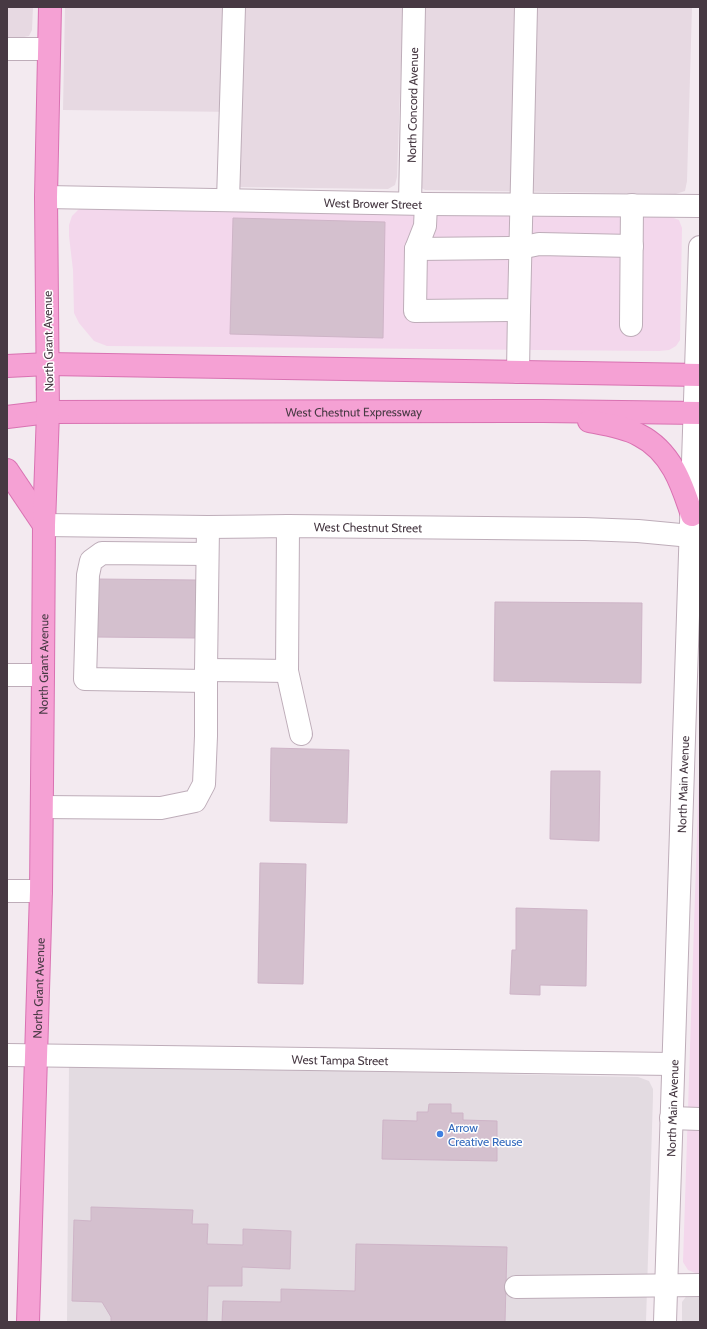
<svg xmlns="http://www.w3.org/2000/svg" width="707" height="1329" font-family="Cabin,sans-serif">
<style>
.residential{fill:#e7d9e2}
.commercial{fill:#f3d7ec}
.industrial{fill:#e3dbe1}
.building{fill:#d4c0ce;stroke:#ceb4c7}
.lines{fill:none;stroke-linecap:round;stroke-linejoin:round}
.minor-casing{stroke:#beadb9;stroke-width:24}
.major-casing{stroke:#d972b2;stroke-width:24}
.minor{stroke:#fff;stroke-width:22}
.major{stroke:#f5a1d4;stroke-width:22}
.shop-dot{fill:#3f7fe0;stroke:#fff;stroke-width:1.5}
.labels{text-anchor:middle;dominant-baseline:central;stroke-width:3;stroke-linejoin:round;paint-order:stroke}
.street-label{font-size:12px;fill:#473943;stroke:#fff}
.shop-label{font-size:12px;fill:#366cbe;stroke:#fff;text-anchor:start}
</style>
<rect width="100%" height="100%" fill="#f3eaf0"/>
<g class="residential">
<polygon points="7,7 33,7 32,30 29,36 19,38 7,38"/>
<polygon points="65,7 403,7 397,177 395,185 388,189 237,187 239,112 63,110"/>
<polygon points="420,7 692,7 687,181 685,191 676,194 425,190 417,185"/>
</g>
<g class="commercial">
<polygon points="86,206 671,217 679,220 682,228 680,340 676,346 669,350 659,351 107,346 94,341 79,323 74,313 73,270 69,236 69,225 72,216 78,210"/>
<polygon points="700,742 700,1275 688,1270 683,1262"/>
</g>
<g class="industrial">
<polygon points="69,1065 638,1077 649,1081 653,1089 653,1096 646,1322 67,1322"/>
<polygon points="700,1292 700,1322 682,1322 682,1302 688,1294"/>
</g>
<g class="building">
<polygon points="233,218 385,222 383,338 230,334"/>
<polygon points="96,579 196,580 195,638 95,637"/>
<polygon points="495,602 642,603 641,683 494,681"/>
<polygon points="271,748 349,750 347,823 270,821"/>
<polygon points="551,771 600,771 599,841 550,839"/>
<polygon points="260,863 306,864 303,984 258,983"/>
<polygon points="516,908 587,910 586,986 540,985 540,995 510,994 512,950 516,950"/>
<polygon points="429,1104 451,1104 451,1113 463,1113 463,1120 497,1121 497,1161 382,1159 383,1120 417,1121 417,1112 428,1112"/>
<polygon points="91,1207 193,1210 192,1224 208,1224 207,1244 243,1245 243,1229 291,1231 290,1269 242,1267 242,1286 208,1286 207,1322 111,1322 111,1317 102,1302 72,1301 74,1220 91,1221"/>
<polygon points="356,1244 507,1247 505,1322 222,1322 223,1301 281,1302 281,1289 355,1291"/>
</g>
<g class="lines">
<g class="minor-casing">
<g id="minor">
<polyline points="7,49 49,49"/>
<path id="s1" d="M46 197 426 204 700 206"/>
<polyline points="228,200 234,7"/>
<path id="s2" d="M410 203 414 7"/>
<polyline points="426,204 425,226 416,249 520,248 539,244 632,246"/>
<polyline points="416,249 415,311 519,310 526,7"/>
<polyline points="631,325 632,205"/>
<polyline points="518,372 519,310"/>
<path id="s3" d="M44 525 208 527 288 526 585 529 638 531 691 536"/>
<polyline points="288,526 287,671 301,734"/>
<polyline points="206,670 287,671"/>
<polyline points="7,675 43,675"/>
<polyline points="206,681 85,679 88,575 91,561 102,553 207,554"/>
<polyline points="42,807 161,808 195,801 204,784 206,736 206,670 208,527"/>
<polyline points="7,891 41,891"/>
<path id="s4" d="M7 1055 672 1064"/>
<polyline points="671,1118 700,1119"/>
<polyline points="516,1287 700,1285"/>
<path id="s5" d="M665 1322 700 247"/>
</g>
</g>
<g class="major-casing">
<g id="major">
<polyline points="7,366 48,364 700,375"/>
<path id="s6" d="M7 417 48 412 543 411 700 413"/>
<path d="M589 421C605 424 625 427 639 435 671 451 682 484 692 515"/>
<polyline points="7,470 44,525"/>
<path id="s7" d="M28 1322 41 891 43 675 44 525 48 412 46 197 50 7"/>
</g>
</g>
<use href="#minor" class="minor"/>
<use href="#major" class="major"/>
</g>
<circle class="shop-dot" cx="440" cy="1134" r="4"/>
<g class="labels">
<g class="street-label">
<text stroke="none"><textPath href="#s2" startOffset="98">North Concord Avenue</textPath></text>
<text stroke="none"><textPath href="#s1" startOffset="327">West Brower Street</textPath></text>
<text transform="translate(48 341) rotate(-91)">North Grant Avenue</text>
<text stroke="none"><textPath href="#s6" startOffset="347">West Chestnut Expressway</textPath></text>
<text stroke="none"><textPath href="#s3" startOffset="324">West Chestnut Street</textPath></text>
<text stroke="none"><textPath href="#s7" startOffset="658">North Grant Avenue</textPath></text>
<text stroke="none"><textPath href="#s5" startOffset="538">North Main Avenue</textPath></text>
<text stroke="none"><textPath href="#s7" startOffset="334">North Grant Avenue</textPath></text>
<text stroke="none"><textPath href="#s4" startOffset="333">West Tampa Street</textPath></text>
<text stroke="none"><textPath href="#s5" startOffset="214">North Main Avenue</textPath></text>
</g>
<g class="shop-label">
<text x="448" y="1127">Arrow<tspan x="448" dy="14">Creative Reuse</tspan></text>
</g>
</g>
<rect width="707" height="1329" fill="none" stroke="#473943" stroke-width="16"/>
</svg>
